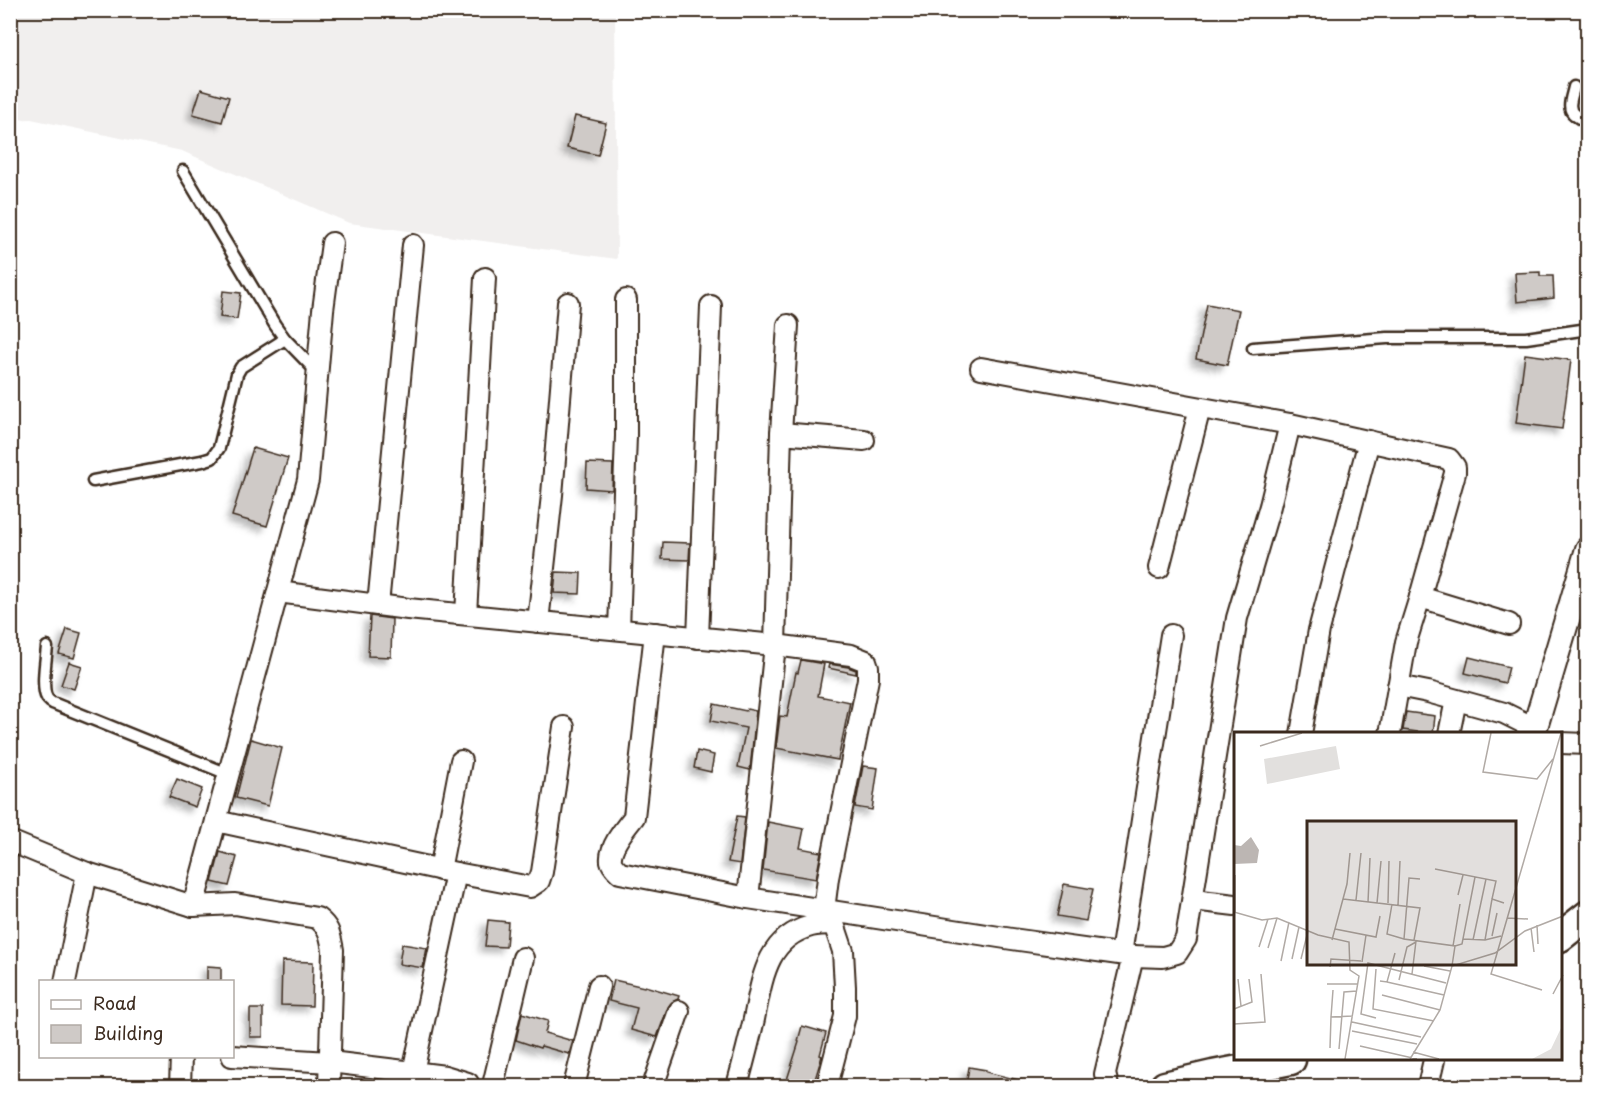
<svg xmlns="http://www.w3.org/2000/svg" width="1598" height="1097" font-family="'Playpen Sans',sans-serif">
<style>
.built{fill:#f1efee}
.building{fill:#cfcac7;stroke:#3b2a1e;stroke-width:1.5;filter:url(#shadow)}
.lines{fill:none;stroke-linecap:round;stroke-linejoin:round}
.service-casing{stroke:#3b2a1e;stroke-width:15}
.minor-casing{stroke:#3b2a1e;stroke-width:24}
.tertiary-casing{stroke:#3b2a1e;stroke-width:28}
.secondary-casing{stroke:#3b2a1e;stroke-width:33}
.service{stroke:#fff;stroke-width:10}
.minor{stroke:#fff;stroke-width:20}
.tertiary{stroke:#fff;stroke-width:24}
.secondary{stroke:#fff;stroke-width:28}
.inset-road{fill:none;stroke:#b1aaa5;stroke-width:1.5}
.view{fill:#3b2a1e;fill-opacity:0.15;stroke:#3b2a1e;stroke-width:3}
.inset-edge{fill:none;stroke:#3b2a1e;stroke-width:3}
</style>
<defs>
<filter id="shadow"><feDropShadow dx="-5.5" dy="5.5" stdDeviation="3" flood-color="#0004"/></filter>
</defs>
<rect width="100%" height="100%" fill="#fff"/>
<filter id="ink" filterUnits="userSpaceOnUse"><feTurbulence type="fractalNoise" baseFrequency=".0167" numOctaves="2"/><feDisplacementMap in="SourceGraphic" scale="12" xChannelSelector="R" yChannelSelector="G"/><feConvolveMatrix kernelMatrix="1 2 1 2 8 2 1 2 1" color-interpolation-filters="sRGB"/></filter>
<g filter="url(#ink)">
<polygon class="built" points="11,11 615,11 617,259 349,223 182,151 31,119 11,120"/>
<g class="building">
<polygon points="201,89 229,97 222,122 193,114"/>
<polygon points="575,116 606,123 598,155 567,148"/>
<polygon points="1540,272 1540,276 1553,276 1554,298 1517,302 1515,273"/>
<polygon points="223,291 241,293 237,319 220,317"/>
<polygon points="1207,304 1239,310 1227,365 1196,359"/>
<polygon points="1525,354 1571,360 1562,429 1516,423"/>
<polygon points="253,448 288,458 267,526 232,516"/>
<polygon points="587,463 613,464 612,490 586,488"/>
<polygon points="663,542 690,543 689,560 662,559"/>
<polygon points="556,572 581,573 580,594 554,593"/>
<polygon points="370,616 392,619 391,657 368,656"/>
<polygon points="67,629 81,633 74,658 59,654"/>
<polygon points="1469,657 1509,667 1505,683 1465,673"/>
<polygon points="801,660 824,664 818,696 850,702 838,760 776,748 780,716 787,717 796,672 798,673"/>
<polygon points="69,662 82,666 74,689 61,685"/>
<polygon points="829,664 848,667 856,670 856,674 828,668"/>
<polygon points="714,704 746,711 747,709 756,711 750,770 738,767 746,728 711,721"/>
<polygon points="1406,712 1435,716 1433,734 1403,730"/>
<polygon points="251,739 282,748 268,806 236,798"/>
<polygon points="697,751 714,755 711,772 694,768"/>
<polygon points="863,766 878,768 872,810 855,807"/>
<polygon points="177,779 202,789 195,807 169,797"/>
<polygon points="737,816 745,817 740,864 728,862"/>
<polygon points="768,822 804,829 800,848 821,852 816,879 763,870"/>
<polygon points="220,852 237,857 229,886 212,882"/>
<polygon points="1064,884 1093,889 1086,921 1057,916"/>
<polygon points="488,920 508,922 506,947 485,946"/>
<polygon points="402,944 427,948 423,968 399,964"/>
<polygon points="282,961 313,962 312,1006 281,1005"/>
<polygon points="207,966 221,967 221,981 207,981"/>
<polygon points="614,980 644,987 645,986 679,996 678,999 672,1002 668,1007 657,1037 631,1030 637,1008 609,1001"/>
<rect x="250" y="1009" width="13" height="28"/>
<polygon points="522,1013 548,1021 545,1033 573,1041 569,1054 541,1046 540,1048 516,1040"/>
<polygon points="802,1026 826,1033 820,1055 822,1056 813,1086 785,1086 799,1042 798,1041"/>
<polygon points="969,1067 986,1070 986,1072 1023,1081 1022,1086 966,1086"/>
</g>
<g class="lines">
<g class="service-casing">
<g id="service">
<path d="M1574 87C1572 97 1566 109 1575 115 1580 119 1584 120 1588 125"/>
<polyline points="183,171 275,325 285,339 317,372"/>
<polyline points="1253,348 1387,338 1526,338 1588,329"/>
<polyline points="93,481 202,461 212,458 219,448 237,374 241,367 285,339"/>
<path d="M47 647C46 658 41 689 47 698 48 700 52 703 55 704L228 774"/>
</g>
</g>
<g class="minor-casing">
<g id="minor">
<polyline points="981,368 1290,424 1449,459 1455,467 1455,473 1420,597 1509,624"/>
<polyline points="781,433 788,325"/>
<polyline points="864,440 781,433 775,645 748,898 1012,939 1133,956 1105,1074 1108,1086"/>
<polyline points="1159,568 1200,408"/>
<polyline points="278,592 408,609 775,645 851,655 866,661 868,667 868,679 828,878 824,910"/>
<polyline points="378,605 413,245"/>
<polyline points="466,614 485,278"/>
<polyline points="538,622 552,495 568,303"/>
<polyline points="619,629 626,436 626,300"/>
<path d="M655 633 634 817C626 827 609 847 611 861 612 866 617 870 620 873L748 898"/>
<polyline points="698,638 711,306"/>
<polyline points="1398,686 1428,692 1504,713 1534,728"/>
<polyline points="1301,734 1319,630 1369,441"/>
<polyline points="1390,734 1406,642 1420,597"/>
<polyline points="1449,734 1456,700"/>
<polyline points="1560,743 1588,744"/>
<polyline points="216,821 456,873 530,887 539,881 542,872 564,727"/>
<path d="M10 841 87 873 193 906 235 904 317 918C330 928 330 935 333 950L329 1086"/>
<polyline points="440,870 461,761"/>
<polyline points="456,873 413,1072 445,1076 468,1083"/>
<polyline points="1193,900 1235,905"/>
<polyline points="193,906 308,480 323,310 332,243"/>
<polyline points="1121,954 1171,635"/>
<polyline points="1133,956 1163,957 1177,953 1186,939 1237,618 1270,506 1290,424"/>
<polyline points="65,982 87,873"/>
<polyline points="232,1056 330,1062 413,1072"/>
<polyline points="493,1085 523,958"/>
<polyline points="180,1086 181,1056"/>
<polyline points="574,1086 599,986"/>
<polyline points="653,1086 679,1011"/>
<path d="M737 1086C743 1064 749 1041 754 1019 762 980 766 938 811 926 818 924 826 924 834 924"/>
<polyline points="827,1086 845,1016 845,987 843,951 834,924 834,913"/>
<polyline points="1428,1086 1434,1060"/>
</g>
</g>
<g class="tertiary-casing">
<polyline id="tertiary" points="1533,734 1588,549"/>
</g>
<g class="secondary-casing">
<g id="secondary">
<polyline points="1560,937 1588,915"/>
<polyline points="1165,1086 1213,1075 1291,1060"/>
</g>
</g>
<use href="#service" class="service"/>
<use href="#minor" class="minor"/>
<use href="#tertiary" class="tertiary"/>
<use href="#secondary" class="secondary"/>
</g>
</g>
<g transform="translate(1234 732)">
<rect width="328" height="328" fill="#fff"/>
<path d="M102 14 106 37 33 52 30 27ZM328 294V327H298L317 317Z" fill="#e2e0de"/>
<path d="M17 105 25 118 23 131 0 132V113L7 114Z" fill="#bcb6b3"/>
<path class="inset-road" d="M257 1 249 40 303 47 319 27M26 14 68 1M201 137 262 149 258 167 270 171M186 147 175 146 170 207 221 214 218 234M224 163 229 143M109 167 186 176 180 208M122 168 127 121M134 170 136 126M143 171 147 129M154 171 155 129M158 172 153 202 170 207M164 173 166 129M0 180 28 188 43 186 84 203 115 210 116 238 125 244 111 327M1 181V143M273 186 294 187M303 193 304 212M297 196 300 220M101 197 142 205 146 184M258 204 263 181M229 207 251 208 267 204M98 208 113 152 116 121M239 208 252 147M251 208 258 167M219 214 226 172M221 214 228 212 241 145M25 215 34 187M34 216 43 186M58 227 65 195M67 227 74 199M47 229 55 190M128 230 132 203M190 234 216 239M96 235 97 227 127 229M142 237 139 277 200 289M178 242 182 209M4 247 7 274M165 248 173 215 182 210M146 249 153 250 161 221M153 250 210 263M93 252H124M308 258 257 242 327 1M319 262 329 243M148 263 206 278M0 277 18 270 15 247M97 285 99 258M142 286 127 282 134 231 212 251M118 290 187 305M0 292 31 290 27 242M118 299 183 312M126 314 183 327M96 316 97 285 119 284M105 317 110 260 123 259M179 320 205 327M176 327 206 278 218 234 261 221 291 199 329 184"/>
<path class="view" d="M73 89H282V233H73Z"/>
<rect width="328" height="328" class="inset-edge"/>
</g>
<rect width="1598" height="1097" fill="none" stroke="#fff" stroke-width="36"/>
<rect x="18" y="18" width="1562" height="1061" fill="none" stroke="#3b2a1e" stroke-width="2" filter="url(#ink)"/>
<rect x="39" y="980" width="195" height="78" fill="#ffffff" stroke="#b1aaa5" stroke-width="1.5"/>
<rect x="51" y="1000" width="30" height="9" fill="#ffffff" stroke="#b1aaa5" stroke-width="1.5"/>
<text x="93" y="1010" font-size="18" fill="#3b2a1e">Road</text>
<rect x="51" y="1025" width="30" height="18" fill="#cfcac7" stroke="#b1aaa5" stroke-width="1.5"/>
<text x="93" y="1040" font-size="18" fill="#3b2a1e">Building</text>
</svg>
